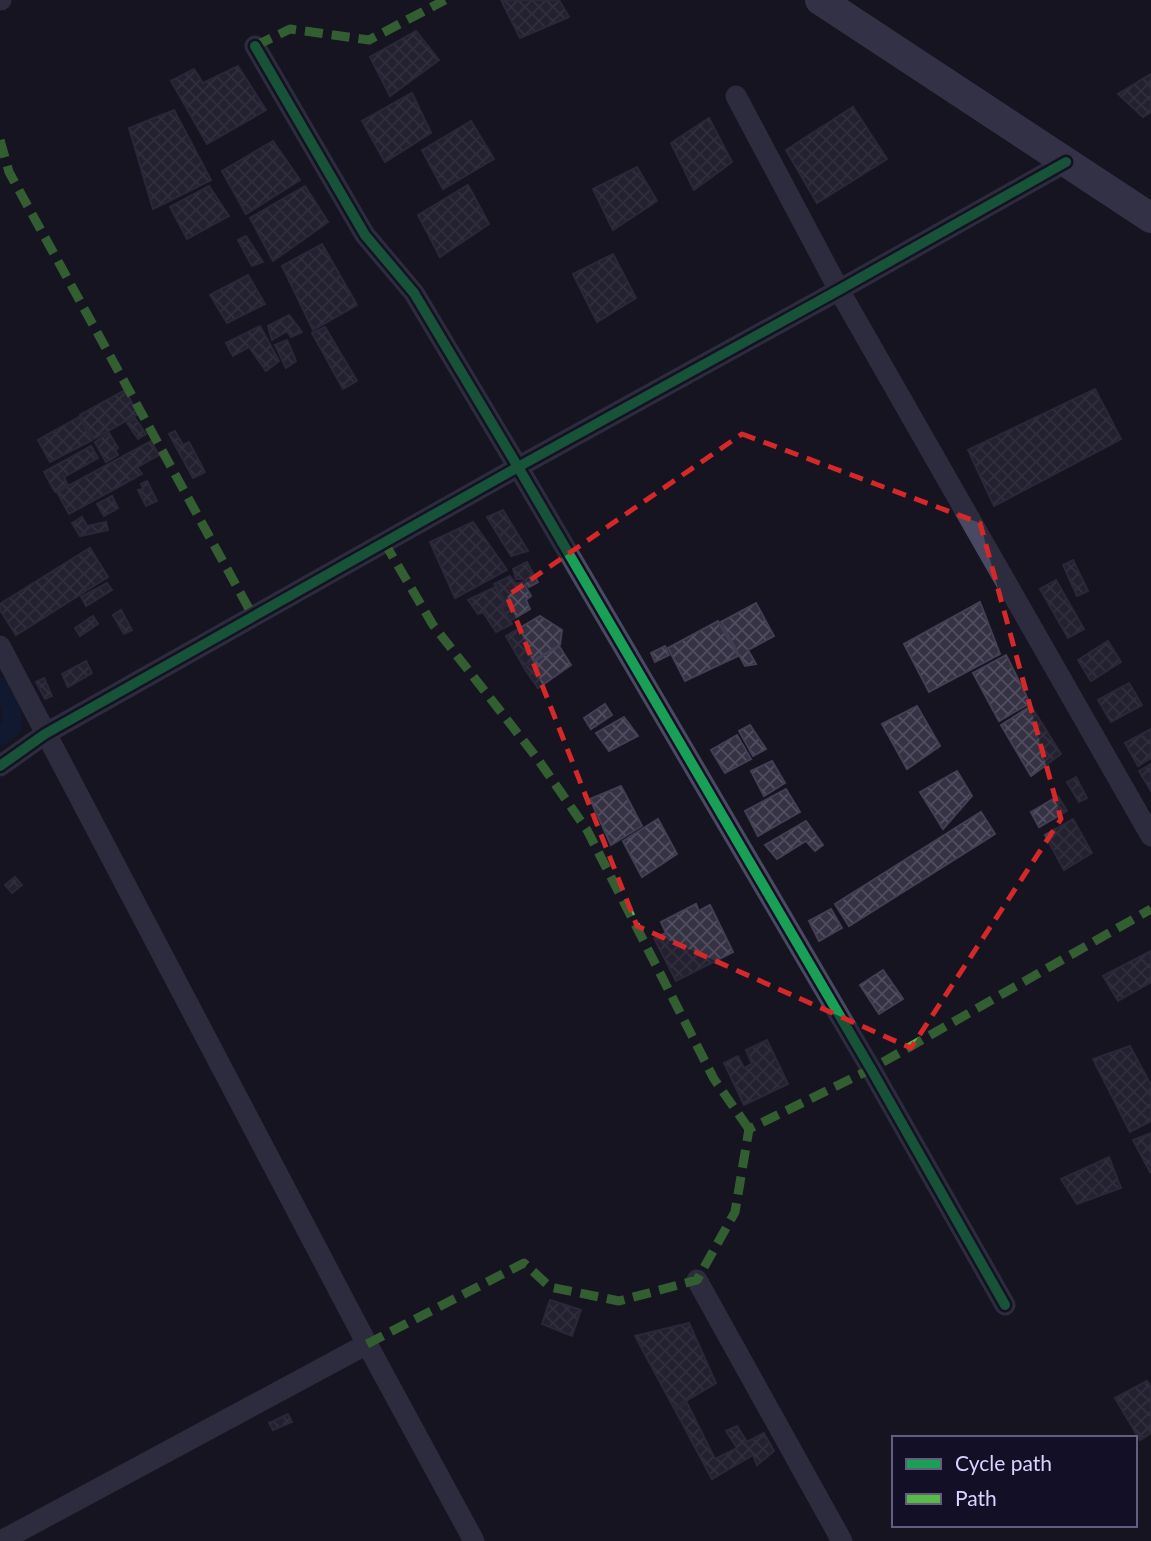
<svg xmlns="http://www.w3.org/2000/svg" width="1151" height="1541" font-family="Lato,sans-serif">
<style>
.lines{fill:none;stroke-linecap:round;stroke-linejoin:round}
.canal{stroke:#0d2144;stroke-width:19}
.building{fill:url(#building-cross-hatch);stroke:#433f54;stroke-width:2}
.minor{stroke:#4a4962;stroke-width:21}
.secondary{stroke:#575674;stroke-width:30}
.quiet{stroke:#58b947;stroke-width:9;stroke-dasharray:18 9;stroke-linecap:butt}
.cycleway-casing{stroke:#130f26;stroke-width:15}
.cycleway{stroke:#1a9f57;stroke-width:10}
.marked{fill:none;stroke:#d62828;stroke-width:5;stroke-dasharray:14 9;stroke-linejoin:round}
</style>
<defs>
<pattern id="building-cross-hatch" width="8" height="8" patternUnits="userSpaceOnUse" patternTransform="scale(1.75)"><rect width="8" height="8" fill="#343243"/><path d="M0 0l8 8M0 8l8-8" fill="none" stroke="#514f5f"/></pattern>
</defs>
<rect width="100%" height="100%" fill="#161421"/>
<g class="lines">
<polyline class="canal" points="0,687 11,706 12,727 0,736"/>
</g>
<g class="building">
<polygon points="501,0 559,0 569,17 520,38"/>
<polygon points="416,31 439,60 390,96 370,57"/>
<polygon points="238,66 266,110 207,144 171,81 194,69 203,83"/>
<polygon points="1151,74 1151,112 1143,117 1118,94"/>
<polygon points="412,93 431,133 385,162 362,121"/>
<polygon points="853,107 887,159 817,203 786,150"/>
<polygon points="174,110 211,180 153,209 129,128"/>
<polygon points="709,118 732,162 694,190 671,143"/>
<polygon points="471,121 494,159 443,189 422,150"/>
<polygon points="273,141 300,180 246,214 222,171"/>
<polygon points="637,167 657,201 613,230 593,189"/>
<polygon points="468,185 489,224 440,257 418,215"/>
<polygon points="209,186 229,216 187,239 170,207"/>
<polygon points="305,186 328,222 273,261 250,218"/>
<polygon points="246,236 263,262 252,266 238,240"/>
<polygon points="322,244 357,305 313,330 282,266"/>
<polygon points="613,254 636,298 597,322 573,274"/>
<polygon points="248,275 265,304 227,323 210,295"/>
<polygon points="289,315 302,332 291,337 287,331 272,340 268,326"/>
<polygon points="260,326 279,361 266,371 249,347 233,356 226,343"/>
<polygon points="325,327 357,381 343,389 312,333"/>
<polygon points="287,340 296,361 286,368 275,345"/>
<polygon points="1095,389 1121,439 994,506 968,450"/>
<polygon points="125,390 138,414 94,439 80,415"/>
<polygon points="79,417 92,440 50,462 38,440"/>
<polygon points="135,418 146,434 138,439 127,423"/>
<polygon points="175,431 183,445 189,442 205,472 193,478 169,434"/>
<polygon points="109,433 118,448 115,450 118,455 106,462 95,442"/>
<polygon points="151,441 159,455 137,467 142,474 69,514 57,492"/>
<polygon points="91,446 98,458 64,477 68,485 55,492 44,472"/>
<polygon points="147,481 157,501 146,506 138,490 143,489 141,484"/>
<polygon points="112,496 118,508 104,516 97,504"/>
<polygon points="503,510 528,551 511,556 487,517"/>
<polygon points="82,517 87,526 106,522 108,530 80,536 72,523"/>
<polygon points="473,522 507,570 455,598 430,542"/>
<polygon points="90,548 108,577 16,635 0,610 0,604"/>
<polygon points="1073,560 1088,591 1077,596 1063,565"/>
<polygon points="527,562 538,582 529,587 523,579 516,579 513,569"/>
<polygon points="510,576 516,584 523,582 531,596 526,600 530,609 510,621 502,608 507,604 494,584"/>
<polygon points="1056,580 1084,629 1068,638 1040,589"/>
<polygon points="107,583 112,590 86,606 81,597"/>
<polygon points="495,587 506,604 500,607 512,624 496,632 483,612 478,614 468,600"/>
<polygon points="980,602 1000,654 929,692 904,644"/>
<polygon points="756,603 774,636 748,650 756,664 745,666 721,622"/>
<polygon points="121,610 132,630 124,634 113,615"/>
<polygon points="93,616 98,624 80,636 75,628"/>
<polygon points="540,616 562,630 560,645 523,666 506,636"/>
<polygon points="718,621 738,656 685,681 668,648"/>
<polygon points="1108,641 1121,662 1091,681 1078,660"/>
<polygon points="559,646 571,665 538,688 524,668"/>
<polygon points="665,646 669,655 655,662 651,653"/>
<polygon points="1006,655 1030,703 999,721 973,673"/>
<polygon points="86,661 92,673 68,687 62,674"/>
<polygon points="44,678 52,696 45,699 36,682"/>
<polygon points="1129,683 1142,705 1111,722 1098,700"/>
<polygon points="605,704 612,715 591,729 584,718"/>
<polygon points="917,706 940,746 907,769 882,724"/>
<polygon points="1031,706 1061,754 1031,776 1001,725"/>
<polygon points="624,717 638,736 609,751 596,733"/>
<polygon points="750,725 766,749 753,756 739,731"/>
<polygon points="1151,729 1151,758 1138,766 1125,743"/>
<polygon points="737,735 751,759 725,773 711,750"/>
<polygon points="772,761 785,783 764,796 751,771"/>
<polygon points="1151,764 1151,791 1139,771"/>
<polygon points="957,771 972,796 943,829 920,792"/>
<polygon points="1076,777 1087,798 1079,802 1067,782"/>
<polygon points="621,786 642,826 611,845 590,799"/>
<polygon points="786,789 800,812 758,836 745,811"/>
<polygon points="1058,796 1067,811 1039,827 1031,812"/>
<polygon points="981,812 995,834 849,926 835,904"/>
<polygon points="658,819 677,854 642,877 623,841"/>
<polygon points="1073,819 1092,853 1064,870 1045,835"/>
<polygon points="806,821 823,845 815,851 806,841 777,859 765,845"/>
<polygon points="15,877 22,885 12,893 5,885"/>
<polygon points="696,904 699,911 710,905 733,952 676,981 654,938 666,933 661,922"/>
<polygon points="831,909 842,928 819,941 809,921"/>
<polygon points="1151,951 1151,982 1118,1001 1103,976"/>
<polygon points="883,970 903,999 879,1014 860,985"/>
<polygon points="767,1040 788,1084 744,1105 724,1063 738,1056 744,1068 752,1064 746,1050"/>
<polygon points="1130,1046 1151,1085 1151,1121 1130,1132 1093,1059"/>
<polygon points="1151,1133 1151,1171 1150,1172 1133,1140"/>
<polygon points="1109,1157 1121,1188 1077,1204 1061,1179"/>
<polygon points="550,1300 581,1310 572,1336 542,1324"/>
<polygon points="689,1323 716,1383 674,1408 635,1336"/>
<polygon points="1147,1381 1151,1387 1151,1433 1140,1440 1115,1398"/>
<polygon points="687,1403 715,1459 737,1448 726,1431 737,1426 747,1442 764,1433 774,1451 757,1465 753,1455 712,1479 675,1410"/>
<polygon points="288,1414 292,1422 273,1430 269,1423"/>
</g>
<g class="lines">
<g class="minor">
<polyline points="0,0 1,0"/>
<polyline points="255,46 365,235 414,293 518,467 871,1069 1005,1305"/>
<polyline points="736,96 839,290 1151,836"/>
<polyline points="0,646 367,1344 474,1541"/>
<polyline points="0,766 45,734 518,467 839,290 1066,162"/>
<polyline points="697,1280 842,1541"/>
<polyline points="1,1541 367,1344"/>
</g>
<polyline class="secondary" points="820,0 1151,218"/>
<g class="quiet">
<polyline points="255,46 290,29 369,40 445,0"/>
<polyline points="0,140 9,172 253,616"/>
<polyline points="384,542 433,625 537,758 587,830 714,1079 749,1129"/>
<polyline points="367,1344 524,1263 550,1287 619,1301 697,1280 735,1212 749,1129 871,1069 1151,909"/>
</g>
<g class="cycleway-casing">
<g id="cycleway">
<polyline points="255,46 365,235 414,293 518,467 871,1069 1005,1305"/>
<polyline points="0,766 45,734 518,467 839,290 1066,162"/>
</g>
</g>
<use href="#cycleway" class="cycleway"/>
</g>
<path d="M0 0H1151V1541H0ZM742 434 980 523 1061 819 911 1048 637 926 507 596Z" fill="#161421" fill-opacity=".55" fill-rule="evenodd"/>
<path class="marked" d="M742 434 980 523 1061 819 911 1048 637 926 507 596Z"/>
<rect x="892" y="1436" width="245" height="91" fill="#130f26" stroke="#625e7d" stroke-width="2"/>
<rect x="906" y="1459" width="35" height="10" fill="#1a9f57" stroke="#625e7d" stroke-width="2"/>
<text x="955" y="1471" font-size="21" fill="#d9d4ff">Cycle path</text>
<rect x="906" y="1494" width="35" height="10" fill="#58b947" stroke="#625e7d" stroke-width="2"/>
<text x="955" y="1506" font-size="21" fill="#d9d4ff">Path</text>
</svg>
